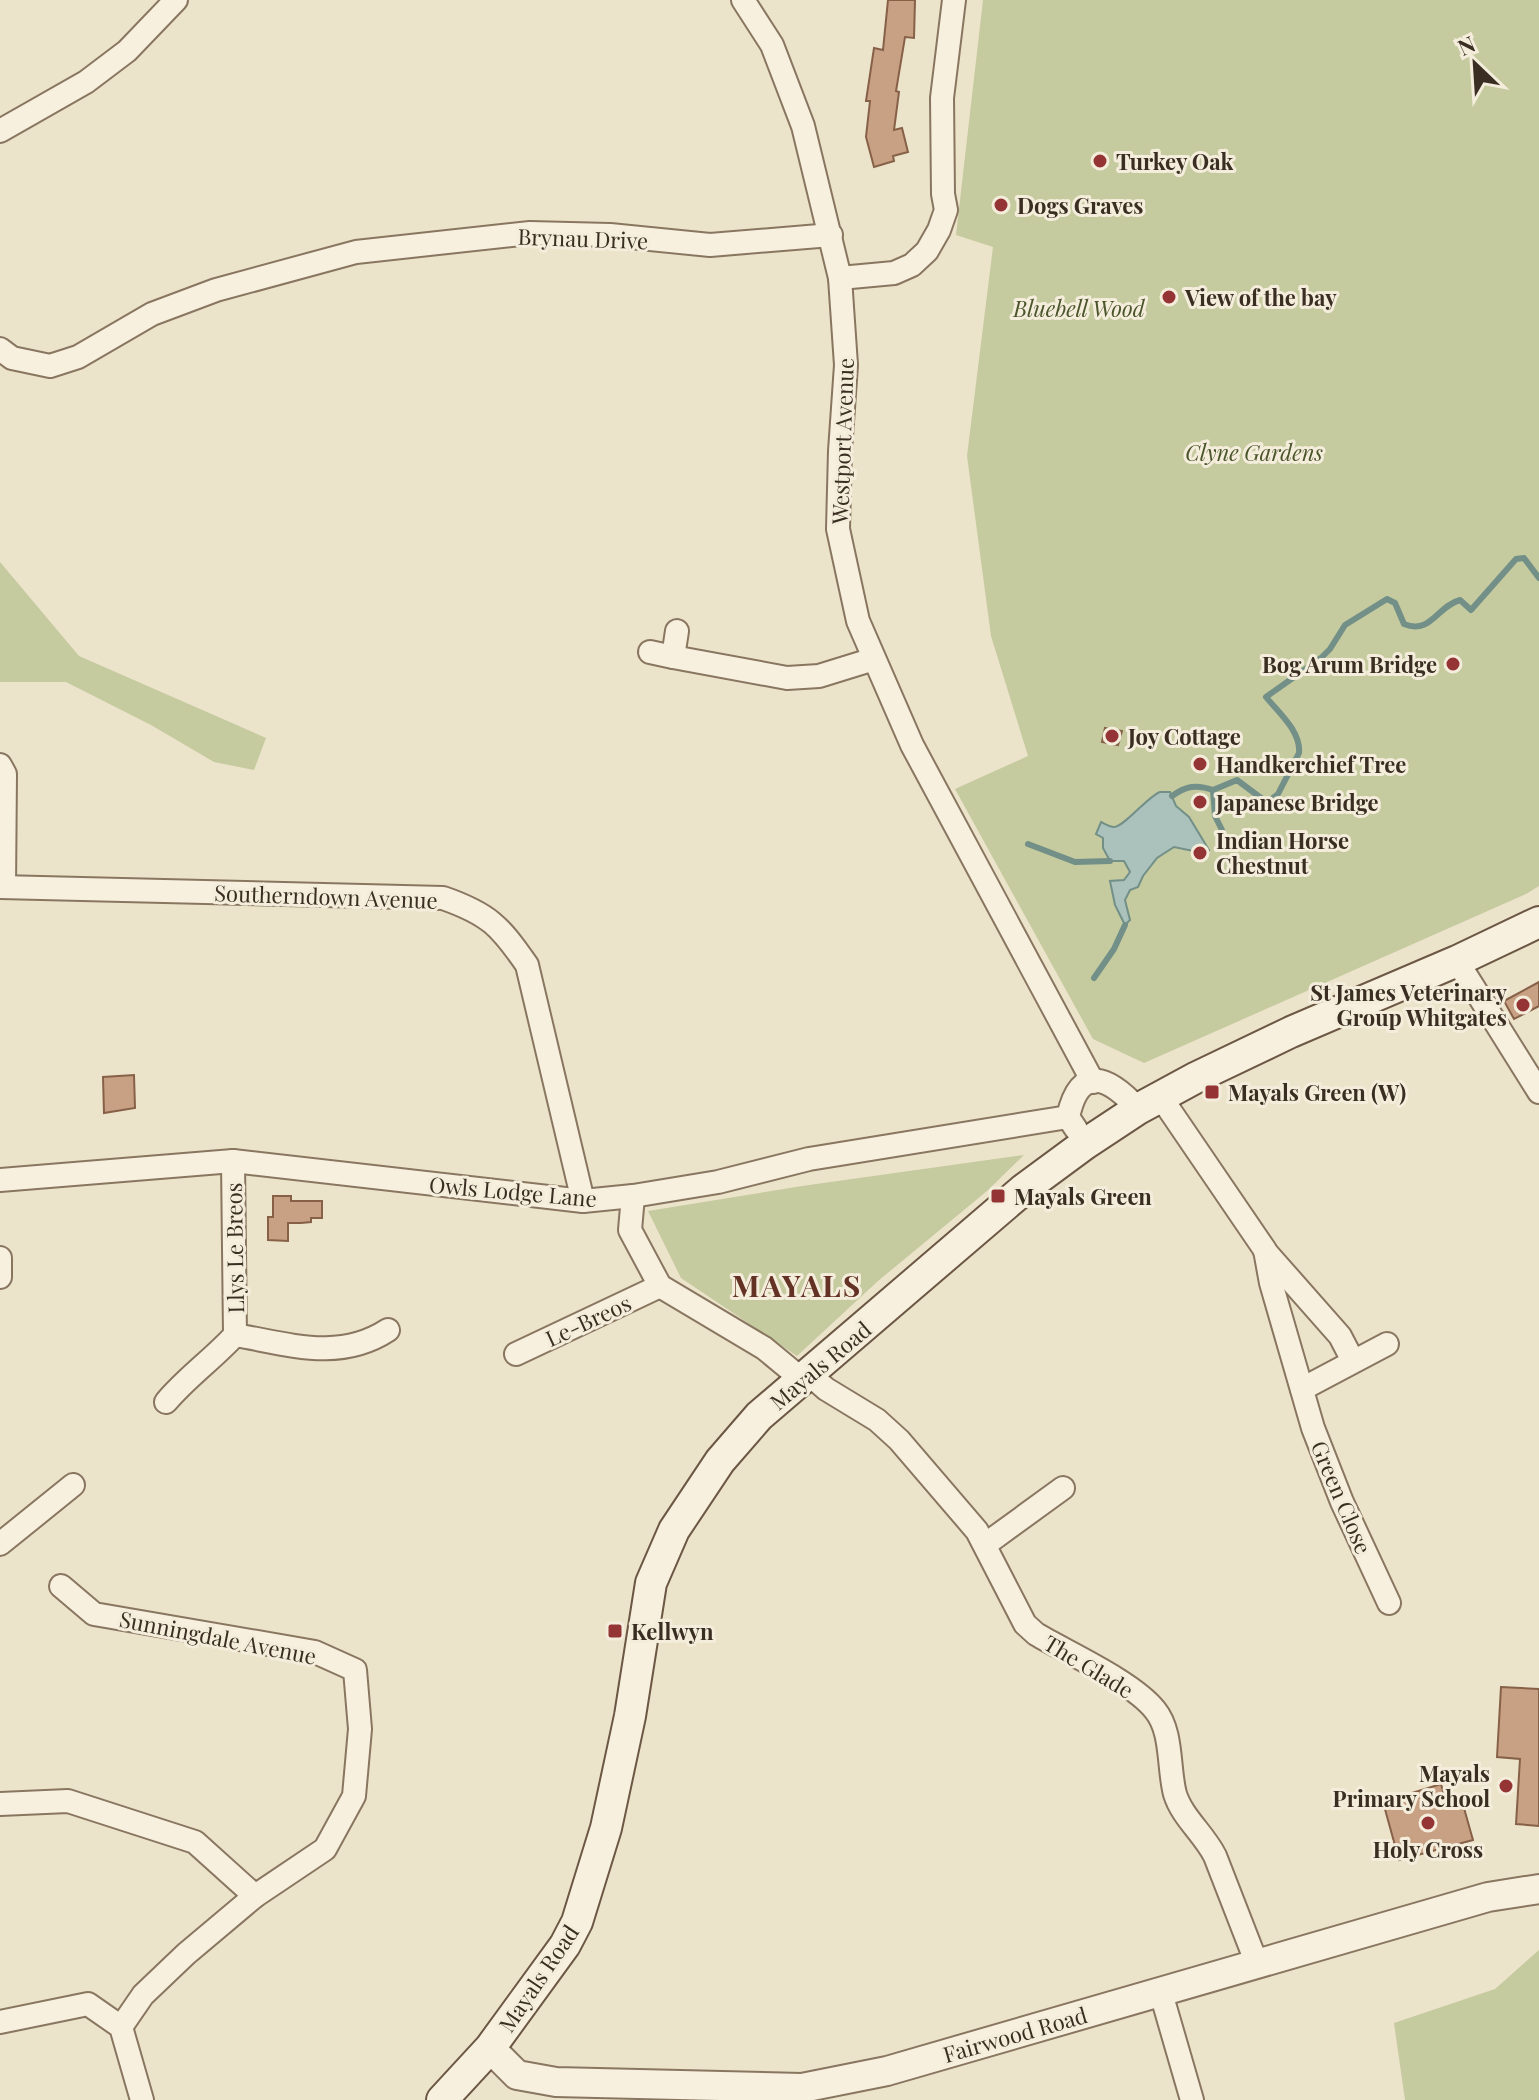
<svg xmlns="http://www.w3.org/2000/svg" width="1539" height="2100" font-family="'Playfair Display',serif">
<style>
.green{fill:#c5ca9f}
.water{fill:#abc1bb;stroke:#729088;stroke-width:2}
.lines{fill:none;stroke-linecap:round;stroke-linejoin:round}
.stream{stroke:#729088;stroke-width:6}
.building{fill:#c8a184;stroke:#866148;stroke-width:2}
.minor-casing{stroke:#897660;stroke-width:26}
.tertiary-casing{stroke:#897660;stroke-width:32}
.secondary-casing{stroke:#6b5743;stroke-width:34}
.minor{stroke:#f7f0de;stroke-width:22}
.tertiary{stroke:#f7f0de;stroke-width:28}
.secondary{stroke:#f7f0de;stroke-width:30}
.poi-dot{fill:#943434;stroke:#f4eddb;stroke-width:3}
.labels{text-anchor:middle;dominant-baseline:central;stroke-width:6;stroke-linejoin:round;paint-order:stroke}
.poi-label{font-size:22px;font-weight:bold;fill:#3a2e22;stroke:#f4eddb;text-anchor:start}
.street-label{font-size:22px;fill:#3a2e22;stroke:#f4eddb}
.park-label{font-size:22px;font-style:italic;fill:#4a552b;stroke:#f4eddb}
.district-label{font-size:30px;font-weight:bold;letter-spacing:2px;fill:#643225;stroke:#f4eddb}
</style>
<rect width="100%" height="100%" fill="#ece3cb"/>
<g class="green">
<polygon points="983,0 1539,0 1539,886 1526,894 1144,1063 1093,1039 955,789 1028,756 991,636 967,456 993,247 956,235"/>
<polygon points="0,562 79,656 266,738 254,770 214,762 151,725 66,682 0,682"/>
<polygon points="1024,1155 987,1191 878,1281 797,1356 681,1278 648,1211 802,1186"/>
<polygon points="1539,1950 1539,2100 1405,2100 1394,2023 1495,1989"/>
</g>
<path class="water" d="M1160 792H1170L1176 806 1189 817 1209 850 1203 853 1174 847 1157 858 1143 876 1138 887 1130 890 1125 900 1130 920 1125 925 1115 905 1110 881 1124 880 1130 872 1124 861H1110L1103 848V838L1096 834 1101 822C1105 824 1109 827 1114 827 1123 828 1147 797 1160 792Z"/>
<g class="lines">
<g class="stream">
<path d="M1213 790 1237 780 1261 798 1269 801 1278 794 1299 753C1301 731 1278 712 1266 697L1321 658 1330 649 1345 625 1387 599 1395 603 1404 624C1431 635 1437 606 1460 600L1471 610 1516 559 1524 558 1539 578"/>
<path d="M1172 796C1186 786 1196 784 1213 790L1215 816 1223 832"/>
<polyline points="1028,844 1075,862 1110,861"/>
<polyline points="1094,978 1114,949 1125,925"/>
</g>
</g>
<g class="building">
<polygon points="888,0 915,0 914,38 905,37 896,91 899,92 894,130 902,128 908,152 893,156 894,161 874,167 866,137 870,101 866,101 874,48 883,50"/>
<polygon points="1105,728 1122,731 1118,745 1102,742"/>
<polygon points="1539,982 1539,1006 1514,1019 1504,1001"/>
<polygon points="134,1075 135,1108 104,1113 103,1077"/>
<polygon points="273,1196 291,1196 291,1201 322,1201 322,1218 311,1218 311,1222 301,1223 288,1223 288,1241 268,1240 268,1217 273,1217"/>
<polygon points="1501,1687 1539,1689 1539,1826 1516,1824 1520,1759 1497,1757"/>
<polygon points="1441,1784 1447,1806 1462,1801 1473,1840 1399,1860 1383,1802"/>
</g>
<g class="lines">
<g class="minor-casing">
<g id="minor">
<polyline points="743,0 772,45 803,126 840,278 846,365 840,451 838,529 858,621 912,745 1093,1082"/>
<polyline points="0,131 86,82 127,51 176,0"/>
<polyline points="840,278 894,273 912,265 927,251 939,230 946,210 943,194 942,98 954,0"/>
<polyline points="0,349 12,358 50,366 78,357 152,314 216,290 356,252 530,233 610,235 710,245 831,235"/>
<polyline points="677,631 673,657 787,678 819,676 874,659"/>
<polyline points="650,652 673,657"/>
<polyline points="0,765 5,774 4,887"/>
<path d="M0 887 443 898C489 914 500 926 527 965L583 1201"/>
<polyline points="1457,961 1539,1092"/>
<polyline points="1160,1096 1265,1250 1271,1283 1313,1428 1342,1502 1389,1603"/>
<path d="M1076 1129 1068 1117C1080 1063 1109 1077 1138 1109"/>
<polyline points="0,1180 233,1161 583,1201 633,1196 718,1182 809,1159 1068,1117"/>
<polyline points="633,1196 630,1230 660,1286 764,1348 804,1381"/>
<polyline points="1265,1251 1340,1336 1353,1361"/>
<polyline points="0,1258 0,1277"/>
<path d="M235 1335C289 1344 339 1362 388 1330"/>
<polyline points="516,1354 660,1286"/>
<path d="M810 1375 826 1389 877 1420 899 1440 977 1531 1025 1624 1036 1634C1068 1653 1133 1682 1155 1710 1173 1732 1168 1768 1175 1794 1182 1817 1204 1834 1215 1856L1257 1964"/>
<polyline points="1302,1389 1387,1344"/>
<path d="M166 1402C187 1377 213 1359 235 1335L233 1161"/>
<polyline points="0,1544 73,1485"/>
<polyline points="986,1544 1063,1488"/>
<polyline points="61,1586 94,1614 315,1652 355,1670 360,1729 354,1796 325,1849 255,1896 186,1954 143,1995 121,2027"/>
<polyline points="0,1804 68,1801 195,1842 255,1896"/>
<polyline points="1161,1993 1192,2100"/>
<polyline points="0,2022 88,2004 121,2027 142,2100"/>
</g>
</g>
<g class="tertiary-casing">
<polyline id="tertiary" points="490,2048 517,2075 556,2082 802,2088 887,2071 1488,1897 1539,1889"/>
</g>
<g class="secondary-casing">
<polyline id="secondary" points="442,2100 490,2048 565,1945 577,1922 606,1828 630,1716 651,1583 674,1530 720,1461 759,1416 1024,1189 1085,1144 1138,1109 1197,1077 1291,1032 1457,961 1539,922"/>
</g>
<use href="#minor" class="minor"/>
<use href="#tertiary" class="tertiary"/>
<use href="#secondary" class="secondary"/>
</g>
<g class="poi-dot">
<circle cx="1100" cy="161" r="8"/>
<circle cx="1001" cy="205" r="8"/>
<circle cx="1169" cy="297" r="8"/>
<circle cx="1453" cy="664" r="8"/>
<circle cx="1112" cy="736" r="8"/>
<circle cx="1200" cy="764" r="8"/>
<circle cx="1200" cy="802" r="8"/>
<circle cx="1200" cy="853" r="8"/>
<circle cx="1523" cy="1005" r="8"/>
<rect x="1204" y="1084" width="16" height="16" rx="4"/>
<rect x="990" y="1188" width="16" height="16" rx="4"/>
<rect x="607" y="1623" width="16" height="16" rx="4"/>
<circle cx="1506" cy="1786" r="8"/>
<circle cx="1428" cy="1823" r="8"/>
</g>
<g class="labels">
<g class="poi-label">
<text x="1116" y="161">Turkey Oak</text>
<text x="1017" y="205">Dogs Graves</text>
<text x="1185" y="297">View of the bay</text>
<text x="1437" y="664" text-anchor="end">Bog Arum Bridge</text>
<text x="1128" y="736">Joy Cottage</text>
<text x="1216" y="764">Handkerchief Tree</text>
<text x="1216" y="802">Japanese Bridge</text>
<text x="1216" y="840">Indian Horse<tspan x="1216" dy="25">Chestnut</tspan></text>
<text x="1507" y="992" text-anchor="end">St James Veterinary<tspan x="1507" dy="25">Group Whitgates</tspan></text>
<text x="1228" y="1092">Mayals Green (W)</text>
<text x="1014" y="1196">Mayals Green</text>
<text x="631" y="1631">Kellwyn</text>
<text x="1490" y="1773" text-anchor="end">Mayals<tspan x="1490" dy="25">Primary School</tspan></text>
<text x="1428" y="1849" text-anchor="middle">Holy Cross</text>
</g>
<g class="street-label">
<text transform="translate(583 238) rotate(2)">Brynau Drive</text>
<text transform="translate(842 441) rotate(-88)">Westport Avenue</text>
<text transform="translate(326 896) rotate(2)">Southerndown Avenue</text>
<text transform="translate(513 1191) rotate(5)">Owls Lodge Lane</text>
<text transform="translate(234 1248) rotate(-91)">Llys Le Breos</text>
<text transform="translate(588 1320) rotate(-25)">Le-Breos</text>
<text transform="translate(820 1365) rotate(-40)">Mayals Road</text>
<text transform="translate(1342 1497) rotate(67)">Green Close</text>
<text transform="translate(218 1637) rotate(11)">Sunningdale Avenue</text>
<text transform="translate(1089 1666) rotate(31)">The Glade</text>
<text transform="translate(538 1978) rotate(-56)">Mayals Road</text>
<text transform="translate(1015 2034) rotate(-16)">Fairwood Road</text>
</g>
<g class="park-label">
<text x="1079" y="308">Bluebell Wood</text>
<text x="1254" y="452">Clyne Gardens</text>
</g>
<g class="district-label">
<text x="797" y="1285">MAYALS</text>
</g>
</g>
<g transform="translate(1475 64) rotate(335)" stroke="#f4eddb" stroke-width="6" paint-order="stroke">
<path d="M0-6L14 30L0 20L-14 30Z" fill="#3a2e22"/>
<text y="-12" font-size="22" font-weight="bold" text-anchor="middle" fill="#3a2e22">N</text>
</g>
</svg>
